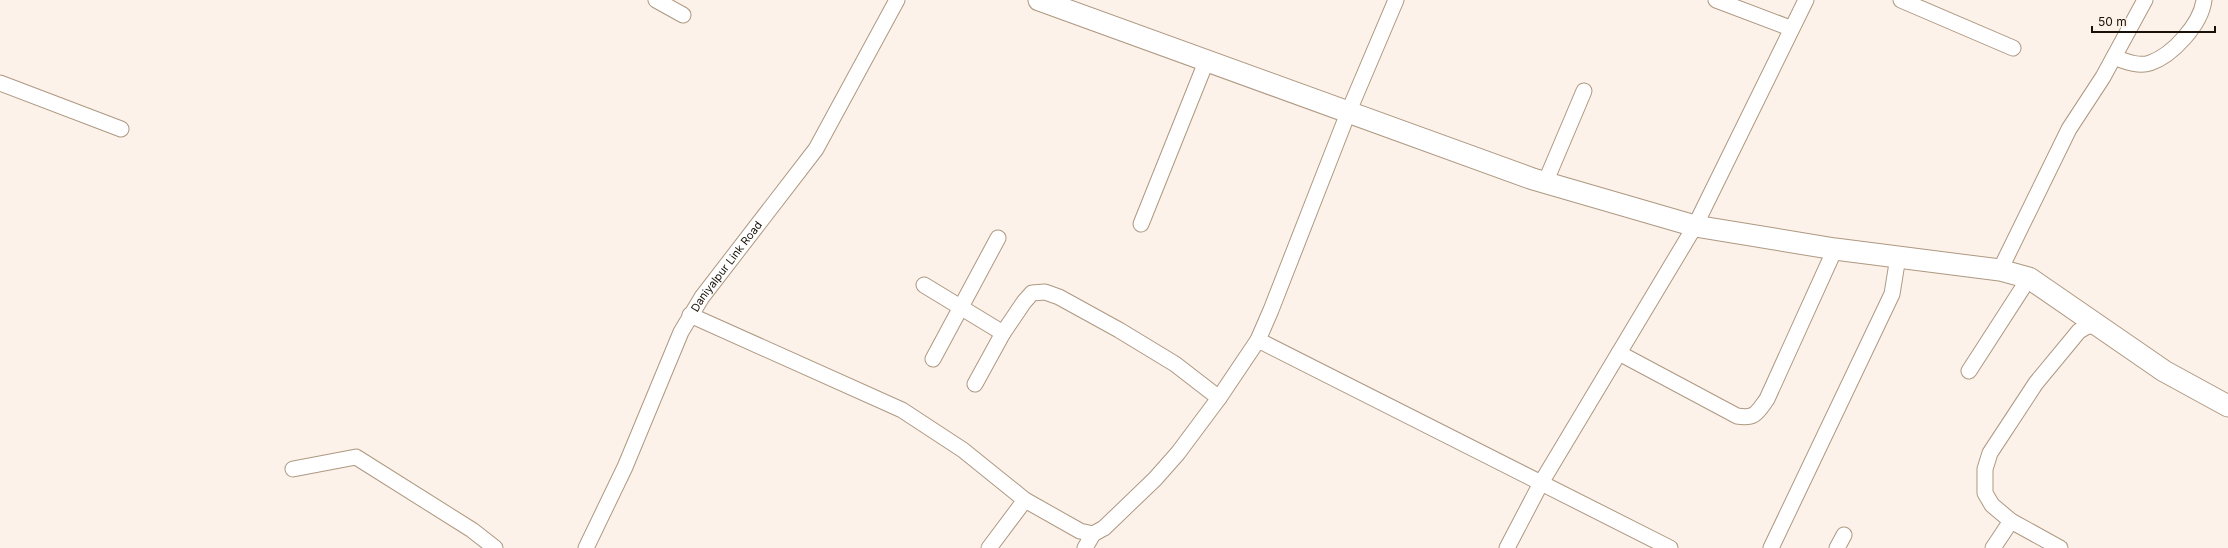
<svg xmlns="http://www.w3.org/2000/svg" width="2228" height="548" font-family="Inter,sans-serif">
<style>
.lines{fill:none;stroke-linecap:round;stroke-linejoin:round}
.street-casing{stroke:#ae9881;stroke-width:17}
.secondary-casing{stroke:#ae9881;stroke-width:23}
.street{stroke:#fff;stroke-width:15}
.secondary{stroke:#fff;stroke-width:21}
.labels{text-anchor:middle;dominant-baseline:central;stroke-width:3.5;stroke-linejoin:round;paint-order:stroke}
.street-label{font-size:11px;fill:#1a1209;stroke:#fcf2e9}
</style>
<rect width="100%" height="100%" fill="#fcf2e9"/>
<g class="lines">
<g class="street-casing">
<g id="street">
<polyline points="656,0 683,15"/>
<polyline points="1716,0 1790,28"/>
<polyline points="1901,0 2013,48"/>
<path d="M2114 57C2125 61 2138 67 2150 63 2173 55 2201 24 2204 0"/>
<polyline points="0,83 121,129"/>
<polyline points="1545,183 1584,91"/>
<polyline points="1141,224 1206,62"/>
<polyline points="2000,270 2069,129 2103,77 2145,0"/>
<polyline points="924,285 1003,333"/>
<polyline points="690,315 902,410 963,450 1025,500 1080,531 1093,534 1104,528 1155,479 1178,453 1219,398 1258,340 1271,310 1348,113 1396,0"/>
<polyline points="1258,340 1670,548"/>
<path d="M1619 353 1737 416C1755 419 1757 413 1767 399L1835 249"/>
<polyline points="933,359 998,238"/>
<polyline points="1969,371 2029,278"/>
<polyline points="975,384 1003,333 1024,302 1032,293 1045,292 1059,297 1119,330 1175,364 1219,398"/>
<polyline points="293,469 356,457 472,530 495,548"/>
<path id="s1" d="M586 548 625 467 681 332 702 297 816 149 897 0"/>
<polyline points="989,548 1025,500"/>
<polyline points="1085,548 1093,534"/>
<polyline points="1507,548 1541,483 1695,226 1806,0"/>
<polyline points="1771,548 1892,294 1898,257"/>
<polyline points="1837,548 1844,535"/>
<polyline points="1993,548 2011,521"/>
<polyline points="2060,548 2011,521 1992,505 1985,493 1985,469 1990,453 2036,383 2079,331 2086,327 2098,324"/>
</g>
</g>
<g class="secondary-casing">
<polyline id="secondary" points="1039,0 1533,179 1695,226 1835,249 2000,270 2029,278 2164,371 2228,406"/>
</g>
<use href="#street" class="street"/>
<use href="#secondary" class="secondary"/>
</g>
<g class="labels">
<g class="street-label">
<text stroke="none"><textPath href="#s1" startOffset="316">Daniyalpur Link Road</textPath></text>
</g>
</g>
<path d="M2092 26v6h123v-6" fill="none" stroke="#1a1209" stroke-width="2"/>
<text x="2098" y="26" font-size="12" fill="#1a1209" stroke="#fcf2e9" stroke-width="3" paint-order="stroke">50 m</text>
</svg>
